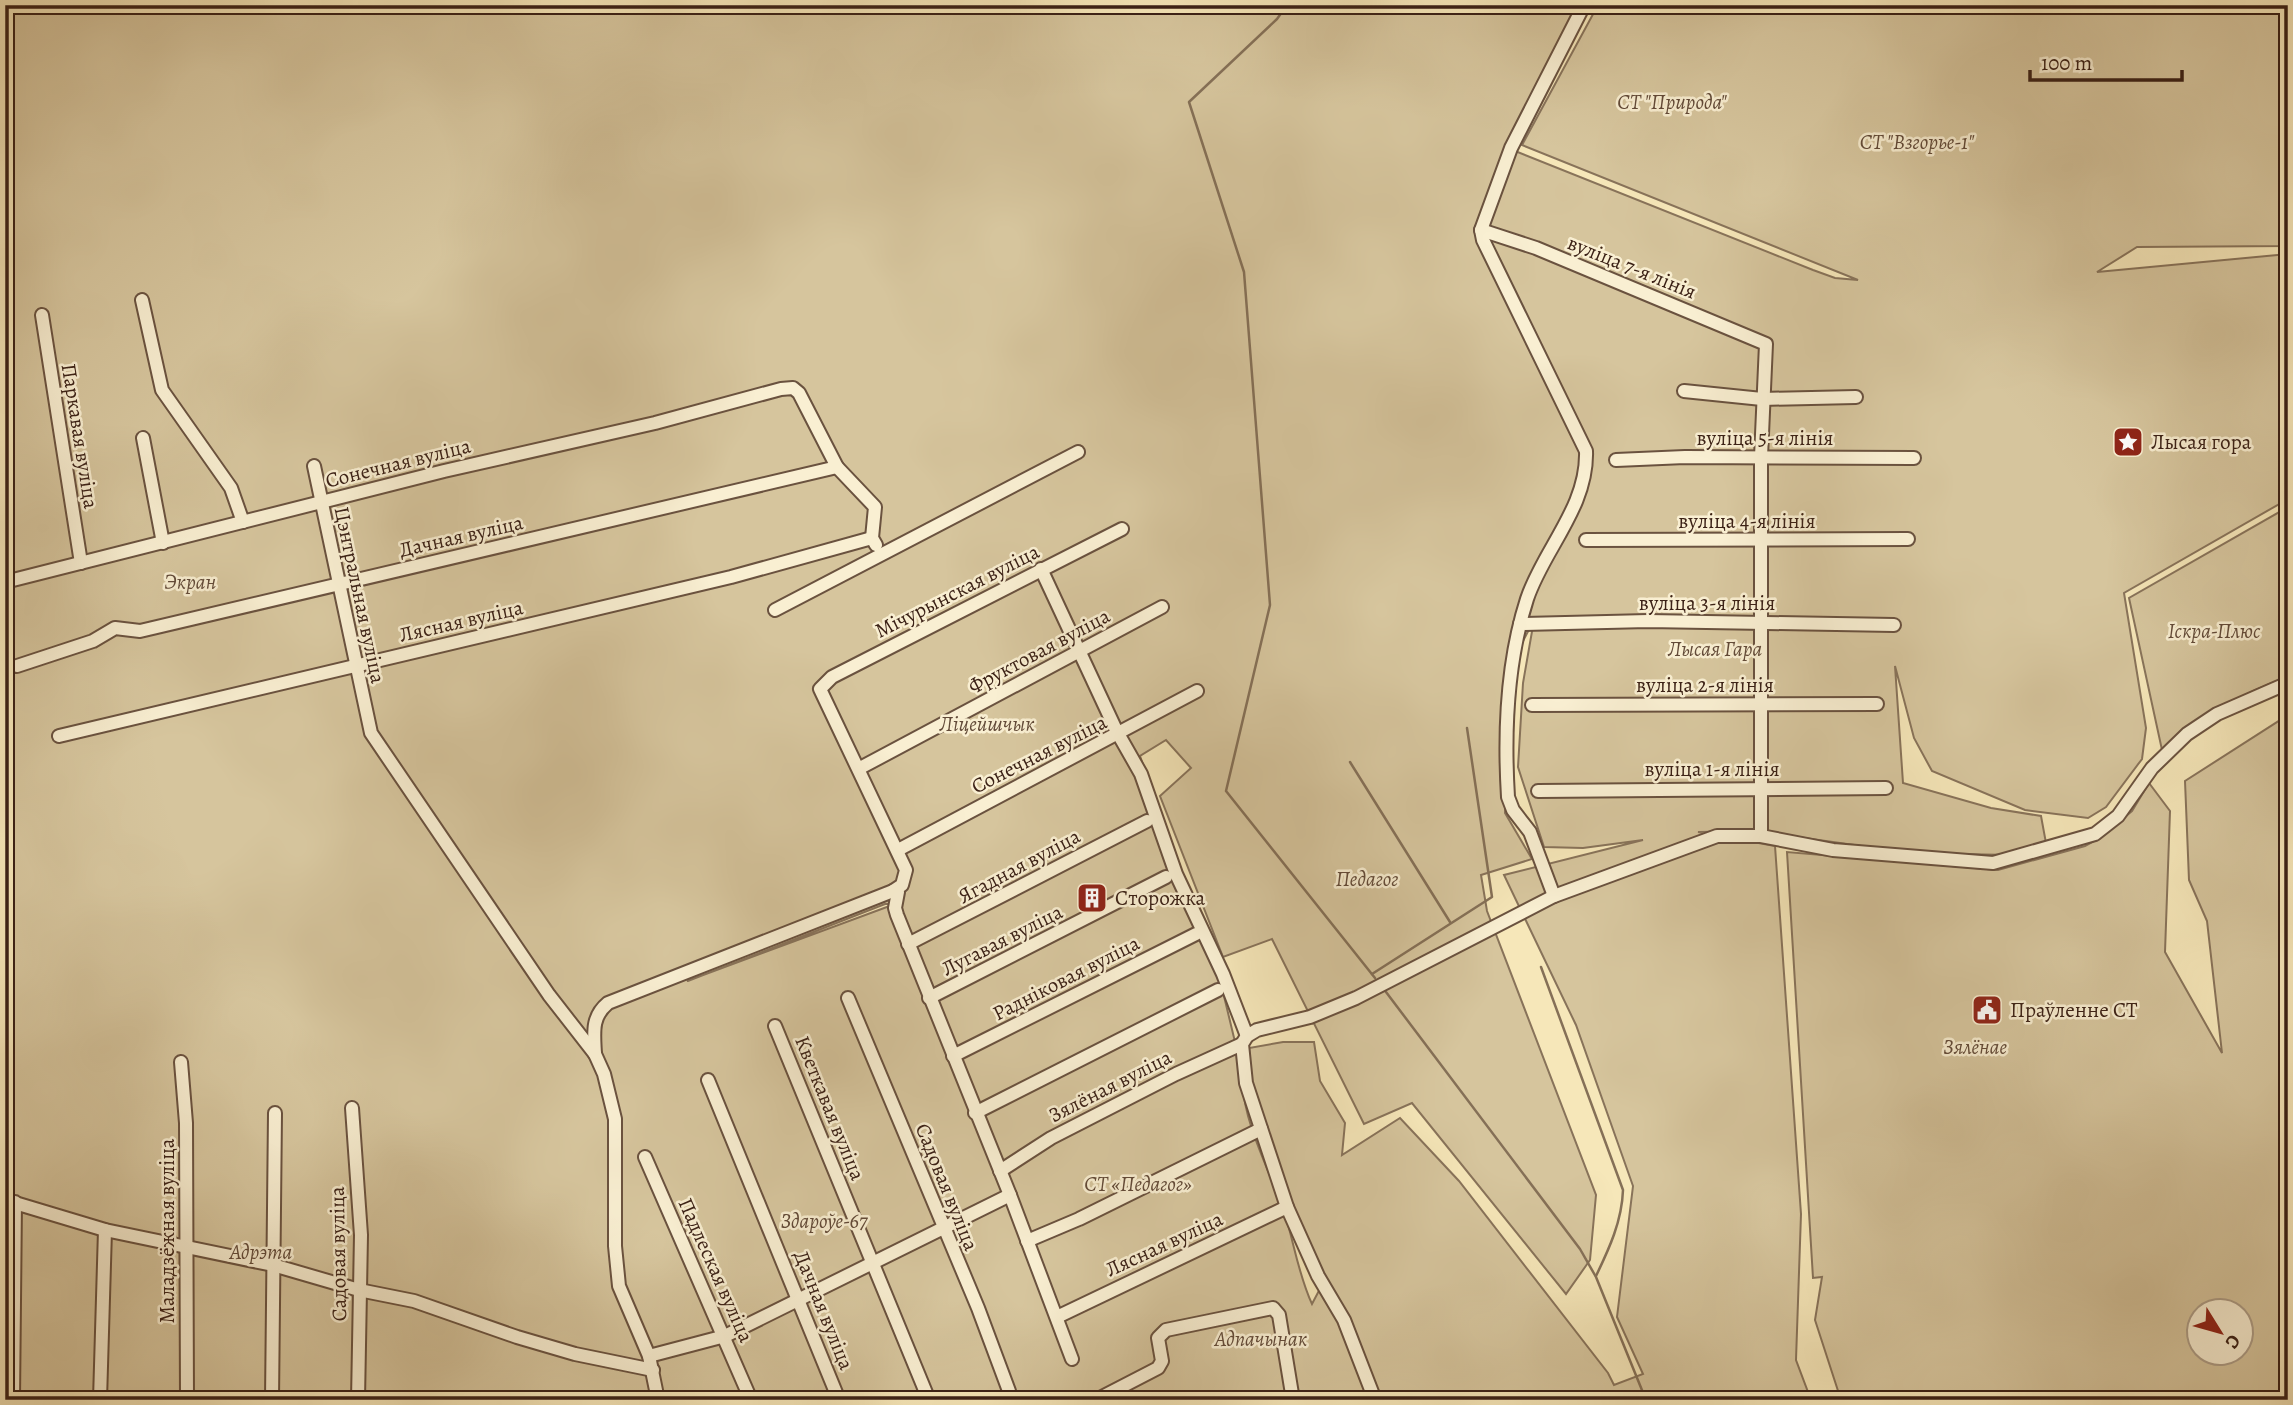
<svg xmlns="http://www.w3.org/2000/svg" width="2293" height="1405" font-family="Alegreya,serif">
<style>
.green{fill:#d6c59d;stroke:#88735a;stroke-width:2;fill-rule:evenodd}
.lines{fill:none;stroke-linecap:round;stroke-linejoin:round}
.stream{stroke:#857057;stroke-width:2.5}
.street-casing{stroke:#6a523f;stroke-width:16}
.street{stroke:#f9efd2;stroke-width:12}
.labels{text-anchor:middle;dominant-baseline:central;stroke-width:5;stroke-linejoin:round;paint-order:stroke}
.park-label{font-size:21px;font-style:italic;fill:#624a38;stroke:#f9efd2}
.street-label{font-size:21px;fill:#3b2116;stroke:#f9efd2}
.poi-label{font-size:21px;fill:#3b2116;stroke:#f9efd2;text-anchor:start}
</style>
<rect width="100%" height="100%" fill="#f6e7b9"/>
<filter id="stains"><feTurbulence type="fractalNoise" baseFrequency=".00286" numOctaves="4"/><feColorMatrix values="0 0 0 0 .2 0 0 0 0 .09 0 0 0 0 .02 0 0 0 .5 -.17"/></filter>
<radialGradient id="worn" r=".72"><stop offset=".6" stop-color="#630" stop-opacity="0"/><stop offset="1" stop-color="#630" stop-opacity=".3"/></radialGradient>
<g class="green">
<path d="M5 5H1577L1505 147 1813 270 1835 278 1858 280 1522 145 1598 5H2288V246L2137 247 2097 272 2288 254V499L2124 593 2146 728 2142 759 2106 807 2088 818 2025 810 1932 771 1914 738 1895 666 1903 783 1991 808 2041 816 2046 843 2010 855 1911 853 1754 831 1698 832 1775 846 1801 1214 1796 1360 1811 1400H5ZM1534 620 1523 683 1518 767 1544 847 1583 848 1643 840 1504 875 1576 1025 1633 1186 1617 1317 1643 1374 1614 1385 1608 1373 1459 1181 1400 1118 1342 1155 1345 1123 1320 1081 1314 1042H1283L1249 1048 1255 1125 1223 992 1140 756 1166 740 1191 768 1160 796 1223 957 1272 939 1364 1124 1412 1103 1566 1294 1590 1260 1596 1195 1487 911 1481 875 1532 859 1505 813 1509 668ZM885 904H895L687 981H688ZM1243 1084 1257 1132 1323 1283 1312 1304C1298 1274 1294 1242 1284 1211 1271 1174 1243 1121 1243 1084Z"/>
<path d="M2288 507V677C2239 694 2201 718 2162 750L2129 598Z"/>
<path d="M2288 715V1400H1841L1815 1320 1822 1277 1813 1278 1787 852 1998 870 2085 846 2098 839 2132 811 2149 783 2170 811 2165 952 2222 1053 2207 921 2189 880 2185 781ZM2198 1310H2240V1352H2198Z"/>
</g>
<g class="lines">
<g class="stream">
<polyline points="1287,5 1277,19 1189,102 1244,272 1270,605 1226,791 1375,978"/>
<polyline points="1350,762 1450,922"/>
<path d="M1541 967 1623 1190C1622 1221 1609 1249 1596 1276"/>
<polyline points="1372,974 1492,897 1467,728"/>
<polyline points="1386,992 1580,1249 1596,1277 1646,1400"/>
</g>
<g class="street-casing">
<g id="street">
<polyline points="1481,230 1536,248 1766,344 1761,457 1761,836"/>
<polyline points="142,300 162,390 231,488 243,522"/>
<polyline points="42,315 81,563"/>
<polyline points="1684,391 1762,399 1856,397"/>
<polyline points="143,438 163,543"/>
<polyline points="1616,460 1685,457 1914,458"/>
<polyline points="314,466 371,733 549,995 595,1054 604,1074 615,1119 615,1246 619,1286 649,1356 658,1400"/>
<polyline points="837,467 875,507 872,538 876,545"/>
<polyline points="1586,540 1908,539"/>
<polyline points="1041,569 1116,730 1141,774 1176,874 1223,974 1247,1036"/>
<polyline points="5,582 444,471 655,423 781,389 793,388 799,393 837,467 140,631 115,628 93,641 17,666"/>
<polyline points="775,610 1078,452"/>
<polyline points="1520,624 1648,621 1894,625"/>
<polyline points="1532,705 1877,704"/>
<polyline points="59,736 731,577 872,538"/>
<polyline points="860,768 1162,607"/>
<polyline points="1538,791 1886,788"/>
<polyline points="898,850 1197,691"/>
<path d="M1554 896 1530 832 1513 810 1508 797C1504 732 1507 661 1527 599 1543 550 1588 507 1586 451L1483 240 1481 230 1511 148 1584 5"/>
<polyline points="908,944 1147,821"/>
<polyline points="848,998 978,1308 1009,1391"/>
<polyline points="929,998 1166,877"/>
<polyline points="775,1026 929,1400"/>
<path d="M595 1054C594 1033 591 1017 608 1003L893 891"/>
<polyline points="953,1056 1196,934"/>
<polyline points="181,1062 186,1123 187,1400"/>
<polyline points="708,1080 839,1400"/>
<polyline points="352,1108 361,1235 358,1400"/>
<polyline points="975,1113 1218,990"/>
<polyline points="645,1157 751,1400"/>
<polyline points="1000,1171 1051,1138 1176,1074 1242,1044"/>
<polyline points="1010,1195 1072,1359"/>
<polyline points="5,1200 105,1230 273,1265 359,1290 414,1301 517,1337 575,1354 653,1370"/>
<polyline points="1027,1241 1079,1219 1261,1129"/>
<polyline points="1057,1317 1287,1207"/>
<polyline points="649,1356 725,1336 1010,1195 897,915 895,908 898,892 893,891 902,885 906,870 820,689 832,677 1122,529"/>
<polyline points="13,1400 15,1202"/>
<polyline points="100,1400 105,1230"/>
<polyline points="272,1400 275,1113"/>
<polyline points="1096,1400 1158,1368 1162,1361 1158,1338 1166,1330 1273,1308 1279,1315 1293,1400"/>
<polyline points="1375,1400 1344,1320 1318,1276 1287,1207 1246,1083 1242,1044 1247,1036 1257,1030 1310,1017 1356,998 1554,896 1717,836 1761,836 1833,850 1993,863 2095,834 2118,816 2152,768 2187,734 2217,714 2288,683"/>
</g>
</g>
<use href="#street" class="street"/>
</g>
<defs>
<g id="sight-square" transform="scale(1.575)"><rect x="-9" y="-9" width="18" height="18" rx="4" fill="#8f2418" stroke="#f9efd2"/><path d="M0-6L1.8-2.2L6-1.7L2.9 1.2L3.7 5.4L0 3.3L-3.7 5.4L-2.9 1.2L-6-1.7L-1.8-2.2Z" fill="#fff"/></g>
<g id="building-square" transform="scale(1.575)"><rect x="-9" y="-9" width="18" height="18" rx="4" fill="#8f2418" stroke="#f9efd2"/><path d="M-4-6H4V6H1V3H-1V6H-4ZM-2.5-4.3h1.7v1.8h-1.7ZM.8-4.3h1.7v1.8H.8ZM-2.5-1h1.7V.8h-1.7ZM.8-1h1.7V.8H.8Z" fill="#fff"/></g>
<g id="civic-square" transform="scale(1.575)"><rect x="-9" y="-9" width="18" height="18" rx="4" fill="#8f2418" stroke="#f9efd2"/><path d="M-.6-6.5H3V-4.5H.6V-3L4-1V1h2V6H-6V1h2V-1L-.6-3ZM-1.2 2.5V6h2.4V2.5Z" fill="#fff"/></g>
</defs>
<g fill-rule="evenodd">
<use href="#sight-square" x="2128" y="442"/>
<use href="#building-square" x="1092" y="898"/>
<use href="#civic-square" x="1987" y="1010"/>
</g>
<g class="labels">
<g class="park-label">
<text x="1672" y="102">СТ "Природа"</text>
<text x="1917" y="142">СТ "Взгорье-1"</text>
<text x="190" y="582">Экран</text>
<text x="2214" y="631">Іскра-Плюс</text>
<text x="1715" y="649">Лысая Гара</text>
<text x="987" y="724">Ліцейшчык</text>
<text x="1367" y="879">Педагог</text>
<text x="1975" y="1047">Зялёнае</text>
<text x="1138" y="1184">СТ «Педагог»</text>
<text x="824" y="1221">Здароўе-67</text>
<text x="261" y="1252">Адрэта</text>
<text x="1261" y="1339">Адпачынак</text>
</g>
<g class="street-label">
<text transform="translate(1632 267) rotate(22)">вуліца 7-я лінія</text>
<text transform="translate(80 436) rotate(81)">Паркавая вуліца</text>
<text x="1765" y="438">вуліца 5-я лінія</text>
<text transform="translate(398 463) rotate(-14)">Сонечная вуліца</text>
<text x="1747" y="521">вуліца 4-я лінія</text>
<text transform="translate(461 536) rotate(-13)">Дачная вуліца</text>
<text transform="translate(957 591) rotate(-27)">Мічурынская вуліца</text>
<text transform="translate(360 595) rotate(78)">Цэнтральная вуліца</text>
<text x="1707" y="603">вуліца 3-я лінія</text>
<text transform="translate(461 621) rotate(-13)">Лясная вуліца</text>
<text transform="translate(1039 651) rotate(-28)">Фруктовая вуліца</text>
<text x="1705" y="685">вуліца 2-я лінія</text>
<text transform="translate(1039 754) rotate(-27)">Сонечная вуліца</text>
<text x="1712" y="769">вуліца 1-я лінія</text>
<text transform="translate(1019 866) rotate(-28)">Ягадная вуліца</text>
<text transform="translate(1002 940) rotate(-27)">Лугавая вуліца</text>
<text transform="translate(1066 978) rotate(-27)">Радніковая вуліца</text>
<text transform="translate(1110 1086) rotate(-27)">Зялёная вуліца</text>
<text transform="translate(830 1108) rotate(68)">Кветкавая вуліца</text>
<text transform="translate(947 1187) rotate(68)">Садовая вуліца</text>
<text transform="translate(167 1231) rotate(-90)">Маладзёжная вуліца</text>
<text transform="translate(1164 1244) rotate(-25)">Лясная вуліца</text>
<text transform="translate(338 1254) rotate(-91)">Садовая вуліца</text>
<text transform="translate(716 1270) rotate(66)">Падлеская вуліца</text>
<text transform="translate(824 1310) rotate(68)">Дачная вуліца</text>
</g>
<g class="poi-label">
<text x="2151" y="442">Лысая гора</text>
<text x="1115" y="898">Сторожка</text>
<text x="2010" y="1010">Праўленне СТ</text>
</g>
</g>
<rect width="2293" height="1405" fill="none" stroke="#f6e7b9" stroke-width="28"/>
<rect x="7" y="7" width="2279" height="1391" fill="none" stroke="#3b2116" stroke-width="3.5"/>
<rect x="14" y="14" width="2265" height="1377" fill="none" stroke="#3b2116" stroke-width="2"/>
<g transform="translate(2220 1332) rotate(127)"><circle r="33" fill="#f9efd2" stroke="#ad9d87" stroke-width="2"/>
<path d="M0-5L12 26L0 18L-12 26Z" fill="#8f2418"/>
<text y="-10" font-size="19" font-weight="bold" text-anchor="middle" fill="#3b2116">С</text>
</g>
<path d="M2030 70v10h152v-10" fill="none" stroke="#3b2116" stroke-width="3.5"/>
<text x="2041" y="70" font-size="21" fill="#3b2116" stroke="#f9efd2" stroke-width="5" paint-order="stroke">100 m</text>
<rect width="100%" height="100%" filter="url(#stains)"/>
<rect width="100%" height="100%" fill="url(#worn)"/>
</svg>
